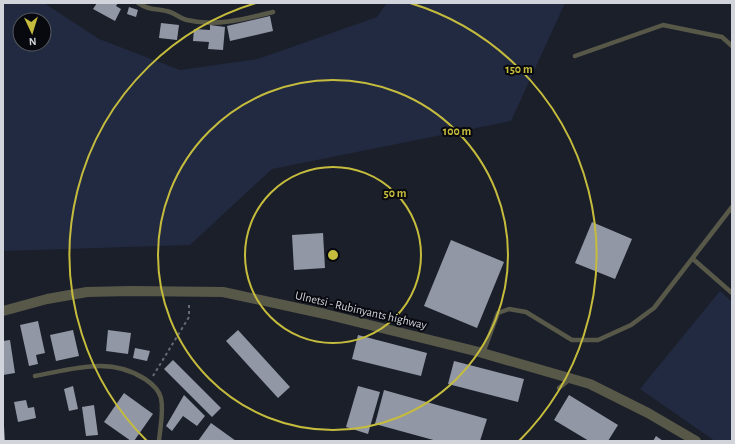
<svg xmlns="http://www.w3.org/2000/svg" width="735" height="444" font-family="'Alegreya Sans',sans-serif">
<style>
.green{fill:#222a42;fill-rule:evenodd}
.building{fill:#9197a5}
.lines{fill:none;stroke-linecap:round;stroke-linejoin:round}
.path{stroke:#666a73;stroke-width:2;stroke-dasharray:3 3;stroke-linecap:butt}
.service{stroke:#585849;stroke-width:4.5}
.tertiary{stroke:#585849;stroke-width:10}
.ring{fill:none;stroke:#c5bc3d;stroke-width:2}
.labels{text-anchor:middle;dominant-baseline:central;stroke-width:4;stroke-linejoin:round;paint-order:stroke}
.street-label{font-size:12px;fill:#d1d4db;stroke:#07090e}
.centre{fill:#c5bc3d;stroke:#07090e;stroke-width:2}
.ring-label{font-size:12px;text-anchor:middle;font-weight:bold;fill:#c5bc3d;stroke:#07090e;stroke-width:4;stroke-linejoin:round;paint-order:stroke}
</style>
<rect width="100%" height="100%" fill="#1b1f2a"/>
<g class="green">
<path d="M3 3H44L99 39 180 70 258 59 377 17 387 3H565L511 121 272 169 190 245 3 251ZM20 20H44V44H20Z"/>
<polygon points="720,291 732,302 732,441 715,441 640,389"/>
</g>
<g class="building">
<polygon points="97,3 118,3 116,6 121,9 115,21 93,9"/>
<polygon points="129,7 138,10 136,17 127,14"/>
<polygon points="270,16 273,31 230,41 227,26"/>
<polygon points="161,23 179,25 177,40 159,38"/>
<polygon points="210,25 225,27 223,50 208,49 209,42 193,41 194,29 210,30"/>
<polygon points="592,222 632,239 615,279 575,263"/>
<polygon points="323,233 325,268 294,270 292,235"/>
<polygon points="451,240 504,262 477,328 424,306"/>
<polygon points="38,321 45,353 36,355 38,364 29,366 20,325"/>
<polygon points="73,330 79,356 56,361 50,335"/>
<polygon points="108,330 131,333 128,354 106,351"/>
<polygon points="238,330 290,387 278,398 226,341"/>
<polygon points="358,335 427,353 421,376 352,359"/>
<polygon points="10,340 15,373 3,375 3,341"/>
<polygon points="135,348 150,351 147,361 133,358"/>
<polygon points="173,360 221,408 212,417 164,369"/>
<polygon points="454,361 524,379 518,402 448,384"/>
<polygon points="73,386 78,409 69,411 64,389"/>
<polygon points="358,386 380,392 368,434 346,427"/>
<polygon points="384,390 487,419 480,441 437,441 375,424"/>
<polygon points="124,393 153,414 134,441 131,441 104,422"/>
<polygon points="184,395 205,416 197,426 183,416 172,431 166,426"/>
<polygon points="569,395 618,425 608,441 589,441 554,420"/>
<polygon points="26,400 28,408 34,407 36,418 18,422 14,402"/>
<polygon points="94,405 98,435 86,436 82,407"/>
<polygon points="211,423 236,441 198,441"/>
<polygon points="4,426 5,441 3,441"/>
<polygon points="656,436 663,441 653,441"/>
</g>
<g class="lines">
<polyline class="path" points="153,376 189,317 189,302"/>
<g class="service">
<path d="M138 3C149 11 158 8 170 12 176 14 181 19 187 20 216 27 245 19 273 12"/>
<polyline points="575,56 663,25 722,37 732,46"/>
<polyline points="693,259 732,293"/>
<polyline points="483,353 498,313 509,309 526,312 572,340 598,340 631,325 654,308 732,207"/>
<path d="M35 376C73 369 110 356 145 379 151 383 159 390 161 398 164 411 160 428 159 441"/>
<polyline points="559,388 570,379"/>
</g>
<polyline class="tertiary" points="3,311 47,299 87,292 131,291 223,292 325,314 479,352 590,384 648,413 696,441"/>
</g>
<g class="ring">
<circle cx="333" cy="255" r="88"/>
<circle cx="333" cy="255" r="175"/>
<path d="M147 441A263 263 0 0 1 256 3M410 3A263 263 0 0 1 519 441"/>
</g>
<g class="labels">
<g class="street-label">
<text transform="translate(361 310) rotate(13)">Ulnetsi - Rubinyants highway</text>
</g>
</g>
<circle cx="333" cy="255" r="6" class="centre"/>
<g class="ring-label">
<text x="519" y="73">150 m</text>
<text x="457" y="135">100 m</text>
<text x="395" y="197">50 m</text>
</g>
<rect width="735" height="444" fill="none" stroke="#d1d4db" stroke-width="8"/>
<g transform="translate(32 32) rotate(176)"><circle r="19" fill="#07090e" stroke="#585a60"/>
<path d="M0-3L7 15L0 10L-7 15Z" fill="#c5bc3d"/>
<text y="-6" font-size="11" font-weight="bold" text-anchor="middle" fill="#d1d4db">N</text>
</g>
</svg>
